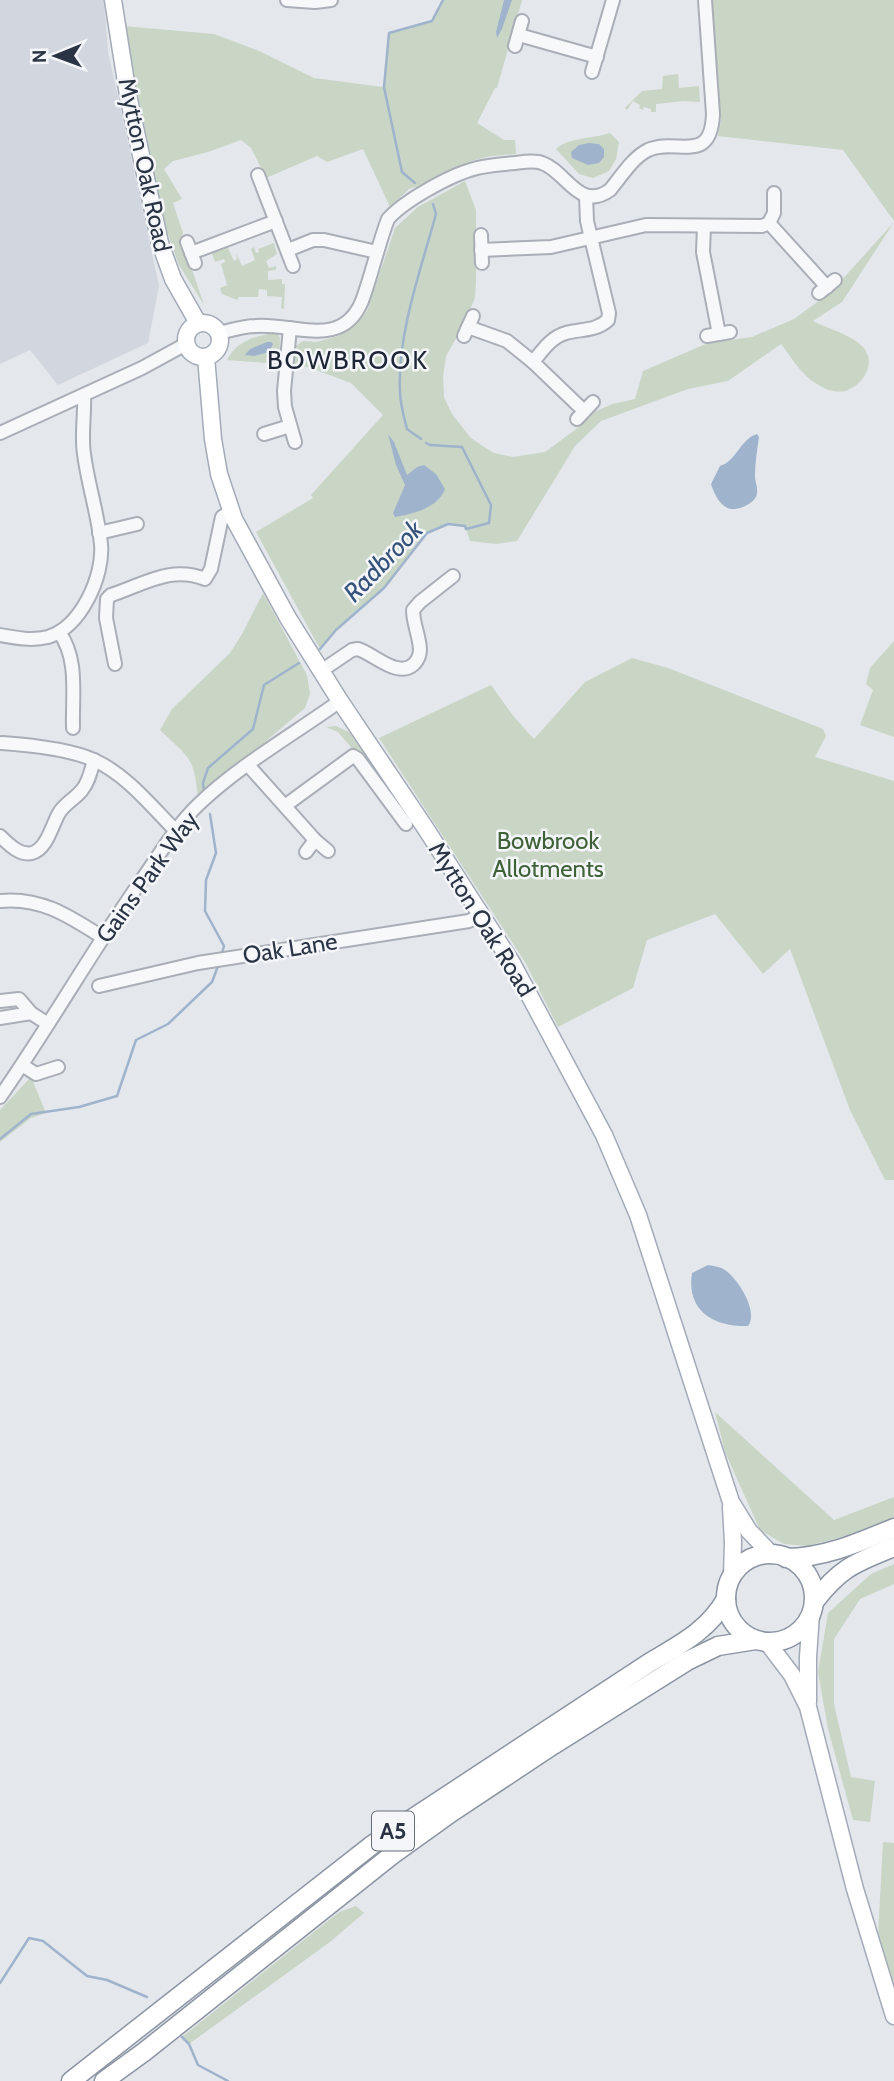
<svg xmlns="http://www.w3.org/2000/svg" width="894" height="2081" font-family="Cabin,sans-serif">
<style>
.built{fill:#d2d6de}
.green{fill:#c9d6c5}
.water{fill:#9fb4cc}
.lines{fill:none;stroke-linecap:round;stroke-linejoin:round}
.stream{stroke:#9fb4cc;stroke-width:2.5}
.minor-casing{stroke:#a9aeb7;stroke-width:16}
.major-casing{stroke:#a3abb8;stroke-width:19}
.highway-casing{stroke:#8b94a3;stroke-width:21}
.minor{stroke:#f7f8fa;stroke-width:12}
.major{stroke:#fff;stroke-width:16}
.highway{stroke:#fff;stroke-width:18}
.labels{text-anchor:middle;dominant-baseline:central;stroke-width:5;stroke-linejoin:round;paint-order:stroke}
.shield{fill:#f4f6f9;stroke:#676e7b;stroke-width:2}
.shield-label{font-size:23px;font-weight:bold;fill:#2b3445}
.street-label{font-size:24px;fill:#2b3445;stroke:#f4f6f9}
.park-label{font-size:24px;fill:#3f6138;stroke:#f4f6f9}
.neighbourhood-label{font-size:26px;letter-spacing:2px;fill:#1d2536;stroke:#f4f6f9}
.water-label{font-size:26px;font-style:italic;fill:#34527a;stroke:#f4f6f9}
</style>
<rect width="100%" height="100%" fill="#e4e7ec"/>
<polygon class="built" points="0,0 104,0 108,52 159,286 148,343 58,385 30,350 0,364"/>
<g class="green">
<polygon points="443,0 522,0 497,88 495,88 477,123 504,140 515,140 516,154 491,156 471,161 425,184 409,189 390,207 363,149 327,162 317,156 266,178 251,148 241,140 208,152 173,161 164,169 182,199 173,203 183,233 181,237 204,305 179,265 167,232 123,26 214,34 257,50 314,78 383,87 389,33 432,21"/>
<polygon points="711,0 894,0 894,221 843,150 718,136 721,120 712,40"/>
<polygon points="678,74 679,88 699,86 700,102 684,101 656,104 656,112 651,112 651,109 644,107 643,110 639,108 640,105 633,101 627,110 625,108 642,91 662,89 663,76"/>
<path d="M610 133 619 142 616 159 609 171 593 178 579 174 556 149C569 137 593 139 610 133Z"/>
<path d="M465 181 476 210V281L475 298 462 328 446 356 443 377 444 397 452 414 470 437 481 445 494 453 513 457 545 452 575 430 592 413 612 404 635 399 643 371 708 343 752 337 794 319 831 292 894 222 842 302 813 321C828 329 850 334 862 346 877 361 865 383 848 390 839 394 825 390 817 384 801 375 792 358 781 344L728 381 688 389 601 421 575 446 517 541 496 544 470 541 465 526 448 524 427 533 384 588 336 630 320 649 256 532 313 498 311 495 383 415 351 383 308 367 292 365 296 346 303 341 317 342 338 336 355 326 367 311 395 228 418 207Z"/>
<polygon points="274,243 277,254 266,261 269,268 276,266 276,270 268,271 268,280 282,279 282,284 285,284 284,309 281,308 282,297 267,296 267,290 259,289 258,297 239,297 237,300 222,294 220,288 227,285 221,264 225,262 224,259 215,262 211,251 223,247 228,248 234,261 237,259 236,253 242,266 255,260 251,249 254,247 256,253 259,252 258,249"/>
<path d="M277 333 280 338 279 364 227 360C236 341 257 335 277 333Z"/>
<path d="M263 593 307 675 310 694 305 708 198 799C194 756 190 759 160 730L172 709 230 653 242 634Z"/>
<polygon points="894,641 894,737 860,725 873,690 866,684 870,668"/>
<polygon points="632,658 668,668 823,729 826,736 815,757 894,781 894,1180 885,1180 850,1110 790,949 763,974 715,914 647,940 633,988 558,1027 525,962 379,738 491,685 514,717 534,739 585,682"/>
<polygon points="336,726 353,734 400,804 338,732 326,727"/>
<polygon points="31,1077 46,1113 31,1118 0,1142 0,1110"/>
<polygon points="715,1412 834,1520 894,1497 894,1517 849,1535 808,1546 784,1544 760,1530 725,1452"/>
<polygon points="894,1564 894,1584 860,1599 834,1639 834,1704 851,1777 875,1781 870,1822 853,1820 828,1729 818,1672 828,1613 871,1574"/>
<polygon points="883,1842 894,1843 894,1984 878,1937"/>
<polygon points="356,1906 364,1913 330,1942 189,2044 182,2037 339,1912"/>
</g>
<g class="water">
<polygon points="504,0 512,0 502,29 497,38 496,32"/>
<polygon points="589,143 599,144 604,149 604,157 599,163 588,165 572,158 571,152 579,145"/>
<polygon points="267,342 271,342 273,344 269,352 254,356 245,355 250,349"/>
<path d="M388 434 394 442 407 475 417 467 424 465 436 474 445 489C438 508 413 514 395 517L393 513 405 485 396 465Z"/>
<path d="M757 434 759 437C757 450 755 464 755 476 755 482 758 487 757 493 756 503 740 510 731 509 720 507 714 493 711 484L720 466C737 461 740 439 757 434Z"/>
<path d="M708 1265C713 1266 721 1267 725 1270 738 1279 759 1311 748 1326 714 1327 686 1311 692 1273Z"/>
</g>
<g class="lines">
<g class="stream">
<polyline points="415,183 402,172 384,87 389,33 432,21 443,0"/>
<path d="M421 439 407 429C404 417 400 404 400 391 397 335 421 269 436 214L433 204"/>
<polyline points="320,649 336,630 384,588 427,533 448,524 465,526 466,529 489,523 491,505 462,447 430,445 426,443"/>
<polyline points="204,792 203,783 208,768 253,729 264,685 299,663"/>
<polyline points="210,814 216,853 206,880 205,911 224,946 221,956"/>
<polyline points="0,1139 31,1114 79,1107 117,1096 136,1040 168,1024 212,982 218,966"/>
<polyline points="0,1983 29,1938 43,1941 87,1976 107,1980 147,1997"/>
<polyline points="182,2037 189,2044 198,2065 228,2081"/>
</g>
<g class="minor-casing">
<g id="minor">
<polyline points="287,0 315,2 331,0"/>
<polyline points="519,35 597,57"/>
<polyline points="515,46 522,21"/>
<polyline points="592,72 613,0"/>
<polyline points="258,175 293,266"/>
<polyline points="769,223 827,287"/>
<polyline points="704,226 703,252 719,334"/>
<polyline points="481,235 482,263"/>
<polyline points="187,242 195,263"/>
<polyline points="288,250 313,240 324,240 377,252"/>
<polyline points="481,250 551,247 646,225 762,226 769,223 774,213 774,193"/>
<polyline points="191,253 276,221"/>
<polyline points="819,293 835,280"/>
<polyline points="468,327 507,341 533,362 584,411"/>
<polyline points="290,328 284,391 285,407 295,442"/>
<path d="M219 333C231 330 244 326 256 326 294 323 342 350 362 301 372 274 378 245 388 219 405 200 452 174 477 168 489 165 502 164 515 163 523 162 534 160 542 163 566 171 579 212 610 190 621 177 632 158 648 150 676 137 711 166 713 114L705 0"/>
<polyline points="464,336 473,316"/>
<polyline points="707,336 730,332"/>
<path d="M533 362C542 351 551 337 566 333 581 329 596 331 608 320L609 313 587 221 586 196"/>
<polyline points="577,419 593,402"/>
<polyline points="0,433 142,368 186,344"/>
<polyline points="264,434 290,426"/>
<polyline points="99,533 137,524"/>
<path d="M59 632C79 659 72 696 73 728"/>
<path d="M0 635C16 638 32 641 48 637 81 627 104 576 101 544 98 514 88 485 84 454 81 435 85 415 84 395"/>
<path d="M115 664 106 618 107 599 111 595C143 585 170 565 205 579L211 569 222 517 231 511"/>
<path d="M321 671 352 650 358 649C374 654 398 679 414 664 419 659 420 655 420 649 419 635 413 623 413 610L420 602 453 576"/>
<path d="M2 743C30 745 69 749 94 760 127 775 151 806 176 831"/>
<polyline points="248,765 315,840 328,851"/>
<polyline points="286,805 353,756 358,759 406,824"/>
<path d="M0 836C8 844 20 856 32 853 47 849 52 825 59 813 65 803 75 799 82 790 89 782 91 770 94 760"/>
<polyline points="306,852 315,840"/>
<path d="M0 901C41 897 69 916 102 937"/>
<polyline points="99,986 198,963 469,921 482,914"/>
<polyline points="0,1001 19,999 31,1013 48,1024"/>
<polyline points="0,1018 31,1013"/>
<polyline points="22,1065 36,1074 58,1067"/>
<path d="M0 1097C50 1025 93 949 143 878 160 854 176 826 198 805 238 766 294 734 340 701"/>
</g>
</g>
<g class="major-casing">
<g id="major">
<polyline points="113,0 128,95 160,243 173,279 198,323"/>
<circle cx="203" cy="340" r="17"/>
<polyline points="206,357 213,439 219,474 234,519 288,618 340,701 426,829 512,963 604,1135 638,1215 731,1502 749,1531 772,1555"/>
<polyline points="731,1507 733,1542 732,1577"/>
<polyline points="767,1642 792,1675 808,1707 855,1889 894,2016"/>
<polyline points="808,1702 808,1657 811,1614"/>
</g>
</g>
<g class="highway-casing">
<g id="highway">
<circle cx="770" cy="1598" r="44"/>
<path d="M786 1558C824 1558 860 1542 894 1528"/>
<path d="M814 1602C841 1567 855 1563 894 1547"/>
<path d="M71 2081 372 1845 649 1663C679 1645 708 1631 726 1599"/>
<polyline points="104,2081 144,2052 392,1855 452,1812 553,1745 687,1661 718,1646 756,1640"/>
</g>
</g>
<use href="#minor" class="minor"/>
<use href="#major" class="major"/>
<use href="#highway" class="highway"/>
</g>
<g class="labels">
<rect class="shield" x="372" y="1811.5" width="42" height="39" rx="5"/>
<g class="shield-label">
<text x="393" y="1831">A5</text>
</g>
<g class="street-label">
<text transform="translate(145 165) rotate(78)">Mytton Oak Road</text>
<text transform="translate(147 877) rotate(-54)">Gains Park Way</text>
<text transform="translate(482 919) rotate(58)">Mytton Oak Road</text>
<text transform="translate(290 948) rotate(-9)">Oak Lane</text>
</g>
<g class="park-label">
<text x="548" y="840">Bowbrook<tspan x="548" dy="28">Allotments</tspan></text>
</g>
<g class="neighbourhood-label">
<text x="348" y="360">BOWBROOK</text>
</g>
<g class="water-label">
<text transform="translate(383 561) rotate(-46)">Radbrook</text>
</g>
</g>
<g transform="translate(56 56) rotate(269)" stroke="#f4f6f9" stroke-width="5" paint-order="stroke">
<path d="M0-5L12 26L0 18L-12 26Z" fill="#2b3445"/>
<text y="-10" font-size="19" font-weight="bold" text-anchor="middle" fill="#2b3445">N</text>
</g>
</svg>
